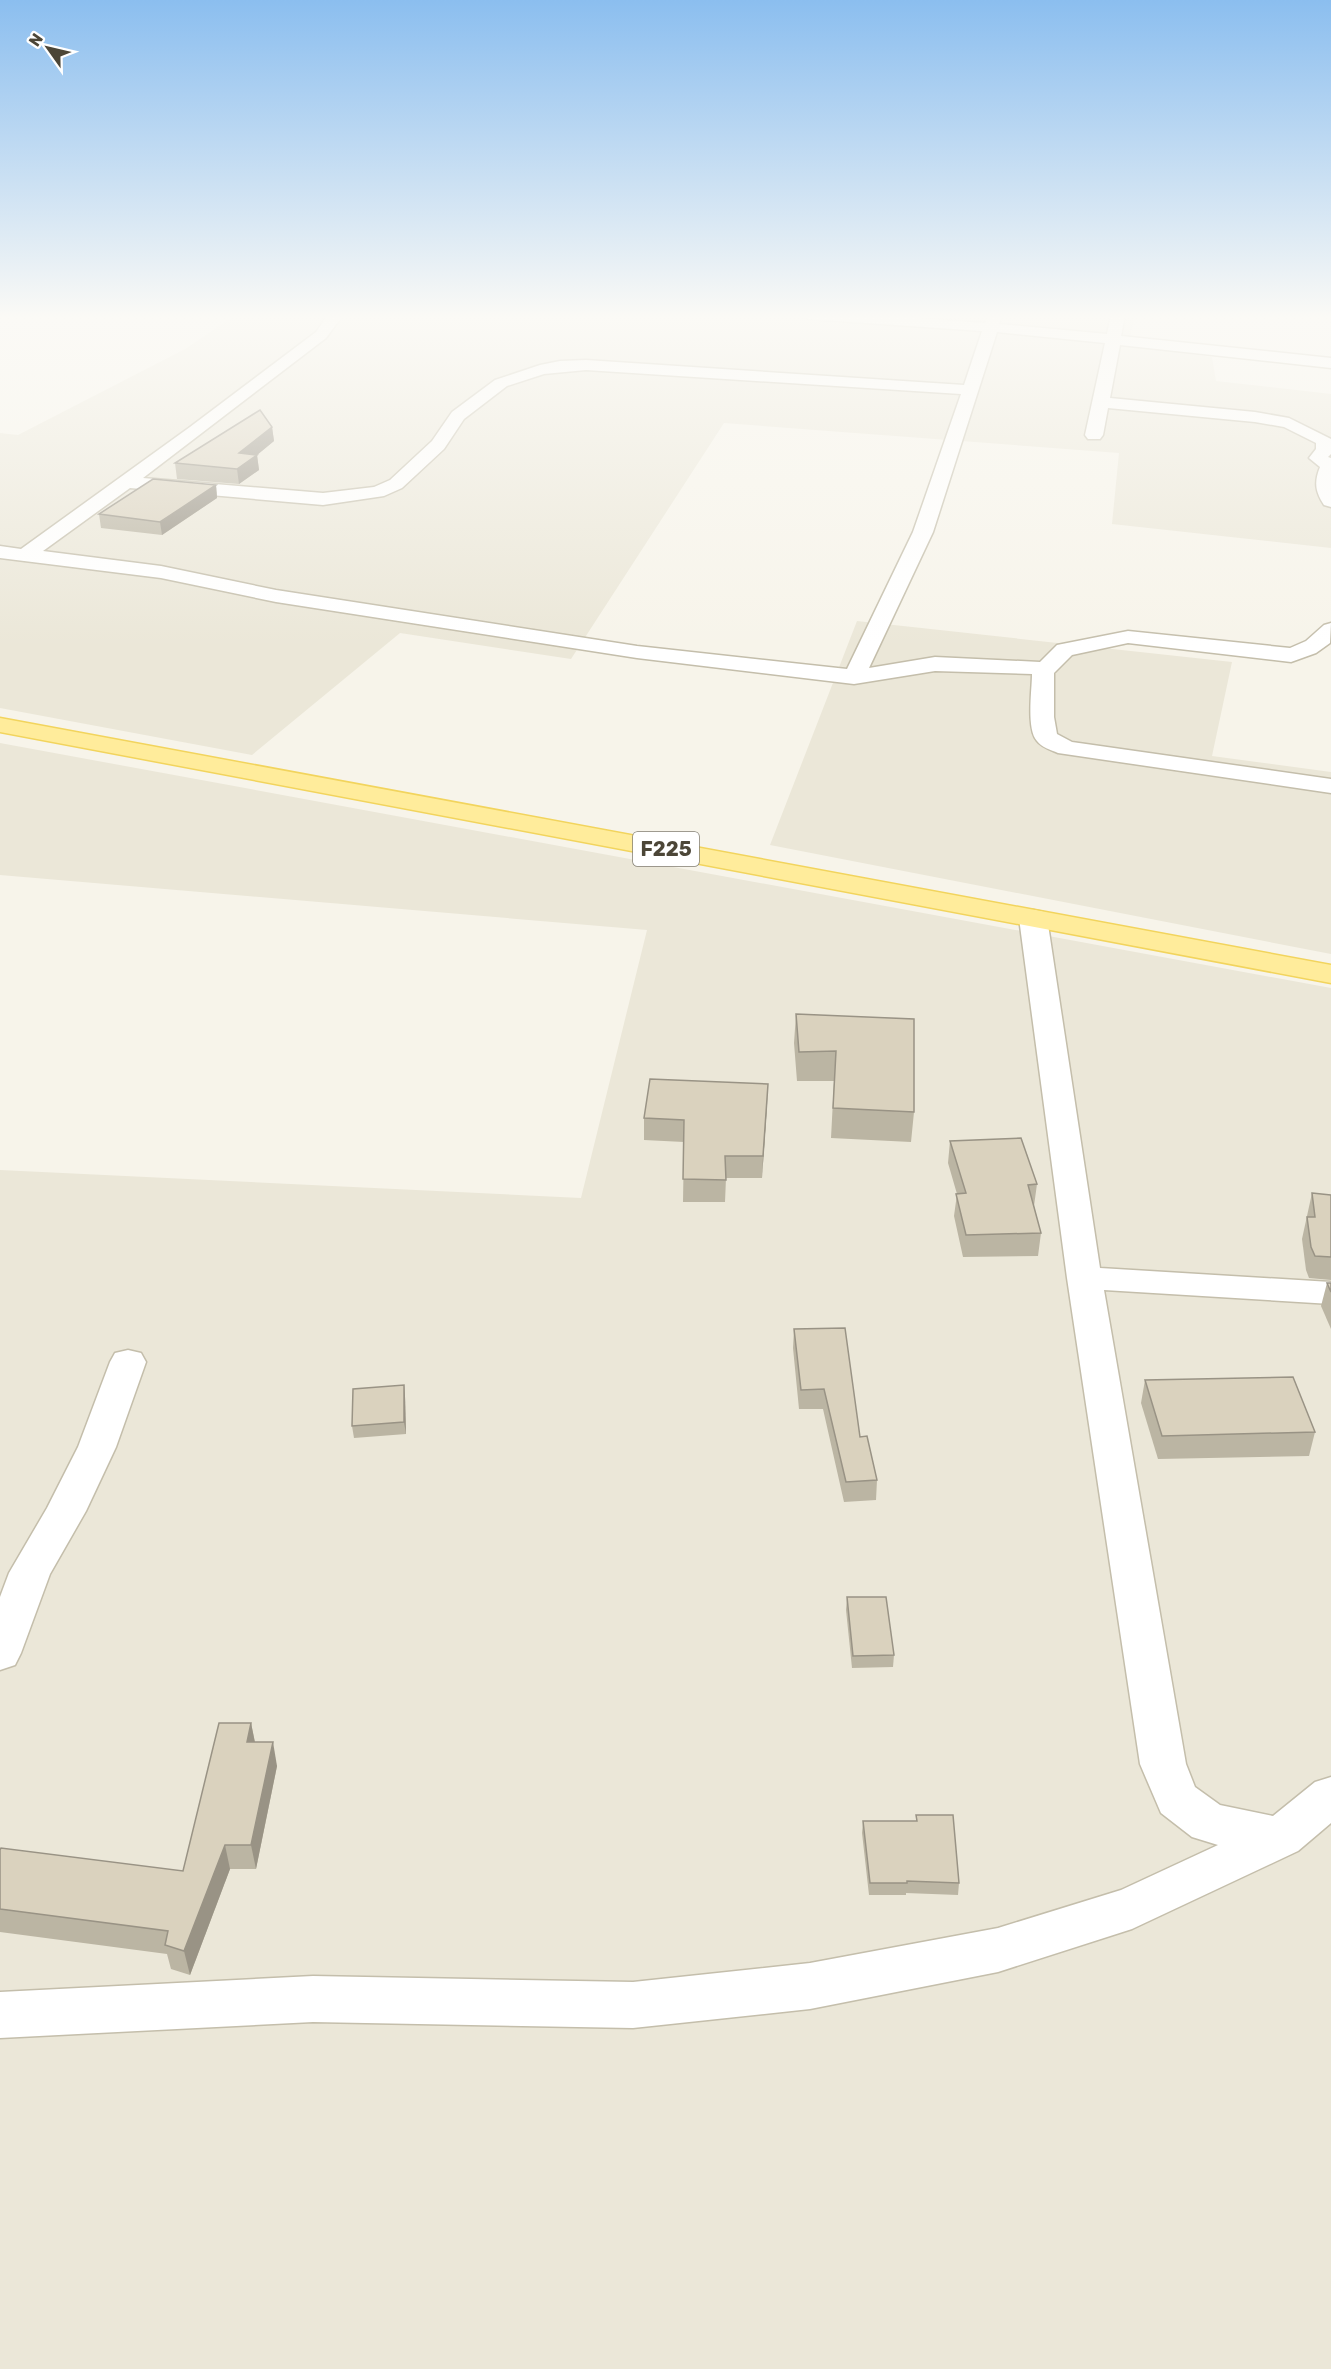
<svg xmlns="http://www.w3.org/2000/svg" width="1331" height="2369" font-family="Rubik,sans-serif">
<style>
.residential{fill:#ebe7d8}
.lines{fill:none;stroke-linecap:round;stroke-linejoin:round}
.minor-casing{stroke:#c4beab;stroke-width:3}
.major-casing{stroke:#f2d45d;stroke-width:3}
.minor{fill:#fff;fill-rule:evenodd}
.major{fill:#ffec9b;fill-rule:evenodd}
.wall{fill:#bbb5a3}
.shaded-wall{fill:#999385}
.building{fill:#dad2be;stroke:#999385;stroke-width:1.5}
.labels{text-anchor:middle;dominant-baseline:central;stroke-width:4.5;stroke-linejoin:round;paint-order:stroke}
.shield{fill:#fff;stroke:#827e73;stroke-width:1.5}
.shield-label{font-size:20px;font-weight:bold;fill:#4c4637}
</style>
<rect width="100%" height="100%" fill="#f7f4ea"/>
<g class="residential">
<polygon points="235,315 1135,315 1128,346 1212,357 1216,381 1331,394 1331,548 1112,524 1119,453 724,423 571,659 400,633 252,755 0,708 0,433 18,435 187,348"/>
<polygon points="857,621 1232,662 1212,756 1331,772 1331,954 770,845"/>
<polygon points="0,743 1331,988 1331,2369 0,2369 0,1170 581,1198 647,930 0,875"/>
</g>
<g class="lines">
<g class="minor-casing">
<g id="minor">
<path d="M328 315H343L326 338 143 478 323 493 374 487 390 480 432 441 452 412 495 380 540 365 560 361 586 360 964 385 982 331 808 319 801 315H873L985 323 988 315H1002L999 324 1107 334 1111 315H1125L1121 336 1331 358V368L1120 345 1110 398 1255 412 1289 418 1331 439V454L1328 457 1331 458V507L1324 505C1315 491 1314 482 1320 467L1309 458 1316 449V443L1284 427 1255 422 1108 408 1103 435 1100 439H1088L1085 435 1105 343 997 332 933 532 869 668 935 657 1040 662 1057 645 1128 631 1290 648 1306 641 1324 625 1331 623 1330 643 1316 653 1291 662 1128 643 1072 655 1054 673V717L1057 734 1072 742 1331 779V793L1058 753C1051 750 1041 747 1037 741 1026 729 1032 690 1032 674L935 671 854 684 637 658 276 602 161 578 0 558V546L21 549 190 427 316 332ZM586 370 961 394 913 532 847 669 637 646 276 590 161 566 43 551 130 488 323 505 384 496 402 488 444 449 464 419 507 386 544 374Z"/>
<polygon points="1033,910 1043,912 1047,918 1100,1268 1331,1282 1331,1304 1104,1290 1186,1764 1195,1787 1220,1805 1273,1816 1315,1782 1331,1777 1331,1823 1298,1851 1132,1929 998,1972 810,2009 633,2028 313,2022 0,2038 0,1992 313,1976 633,1982 810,1963 998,1928 1121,1890 1218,1845 1192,1837 1161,1813 1140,1764 1067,1278 1019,918 1023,912"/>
<polygon points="128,1350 141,1353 146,1362 116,1447 86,1511 50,1574 21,1653 15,1665 0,1670 0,1597 9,1573 47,1508 78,1447 110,1362 115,1353"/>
</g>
</g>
<g class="major-casing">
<polygon id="major" points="0,718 1331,965 1331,983 0,732"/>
</g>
<use href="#minor" class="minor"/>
<use href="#major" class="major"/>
</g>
<g class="wall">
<polygon points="272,427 274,441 257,455 259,470 239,484 177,479 175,463"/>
<polygon points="216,485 217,498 162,535 101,528 99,514"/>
<polygon points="796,1014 914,1112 911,1142 831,1138 834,1081 797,1081 794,1043"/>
<polygon points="767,1105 762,1178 726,1178 725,1202 683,1202 684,1142 644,1140 644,1118"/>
<polygon points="950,1141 1037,1184 1034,1206 1041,1233 1038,1256 963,1257 954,1216 957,1194 948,1163"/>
<polygon points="1312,1193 1331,1195 1331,1280 1309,1278 1306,1270 1302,1239"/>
<polygon points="1327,1283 1331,1283 1331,1329 1321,1306"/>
<polygon points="794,1329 860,1437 877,1480 876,1500 844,1502 823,1409 799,1409 793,1348"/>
<polygon points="1145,1380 1315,1432 1309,1456 1158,1459 1141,1403"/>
<polygon points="404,1385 405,1396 406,1434 354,1438 352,1426"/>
<polygon points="847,1597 894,1655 893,1667 852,1668 846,1610"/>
<polygon points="251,1723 255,1742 277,1766 256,1869 230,1869 190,1975 171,1969 167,1954 0,1932 0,1850 183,1871"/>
<polygon points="916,1815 959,1883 958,1895 906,1893 906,1895 869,1895 862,1833 863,1821 916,1821"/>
</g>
<g class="shaded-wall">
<polygon points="272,427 274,441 257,455 259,470 239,484 237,469 239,453"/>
<polygon points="216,485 217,498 162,535 160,522"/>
<polygon points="768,1084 767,1105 762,1178 763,1156"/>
<polygon points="404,1385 405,1396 406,1434 404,1422"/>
<polygon points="251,1723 256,1748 247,1742"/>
<polygon points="273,1742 277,1766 256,1869 251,1845"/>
<polygon points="225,1845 230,1869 190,1975 184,1951"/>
</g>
<g class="building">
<polygon points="260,410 272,427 239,453 257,455 237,469 175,463"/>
<polygon points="153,479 216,485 160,522 99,514"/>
<polygon points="796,1014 914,1019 914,1112 833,1108 836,1051 799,1052"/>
<polygon points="650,1079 768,1084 763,1156 725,1156 726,1180 683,1179 684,1120 644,1118"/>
<polygon points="1021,1138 1037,1184 1028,1185 1041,1233 966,1235 956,1194 966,1193 950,1141"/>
<polygon points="1312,1193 1331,1195 1331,1257 1315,1256 1311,1247 1307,1217 1315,1217"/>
<polygon points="1327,1283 1331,1283 1331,1292"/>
<polygon points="845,1328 860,1437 867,1436 877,1480 846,1482 824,1389 801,1390 794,1329"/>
<polygon points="1293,1377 1315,1432 1162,1436 1145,1380"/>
<polygon points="404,1385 404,1422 352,1426 353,1389"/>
<polygon points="847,1597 886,1597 894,1655 853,1656"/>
<polygon points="219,1723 251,1723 247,1742 273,1742 251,1845 225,1845 184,1951 165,1945 168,1931 0,1909 0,1850 1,1848 183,1871"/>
<polygon points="916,1815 953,1815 959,1883 907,1881 907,1883 870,1883 863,1821 917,1821"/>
</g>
<linearGradient id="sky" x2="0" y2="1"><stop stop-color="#8bbeef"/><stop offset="0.49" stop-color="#fbfaf6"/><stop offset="1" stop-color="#fbfaf6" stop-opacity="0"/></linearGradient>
<rect width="1331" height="647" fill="url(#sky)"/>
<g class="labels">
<rect class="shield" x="633" y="832" width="66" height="34" rx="4.5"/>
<g class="shield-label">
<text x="666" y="849">F225</text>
</g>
</g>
<g transform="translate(48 48) rotate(304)" stroke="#ffffff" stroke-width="4.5" paint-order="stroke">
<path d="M0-4.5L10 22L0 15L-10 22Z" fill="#4c4637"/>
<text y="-9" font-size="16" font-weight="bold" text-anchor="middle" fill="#4c4637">N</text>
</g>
</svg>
